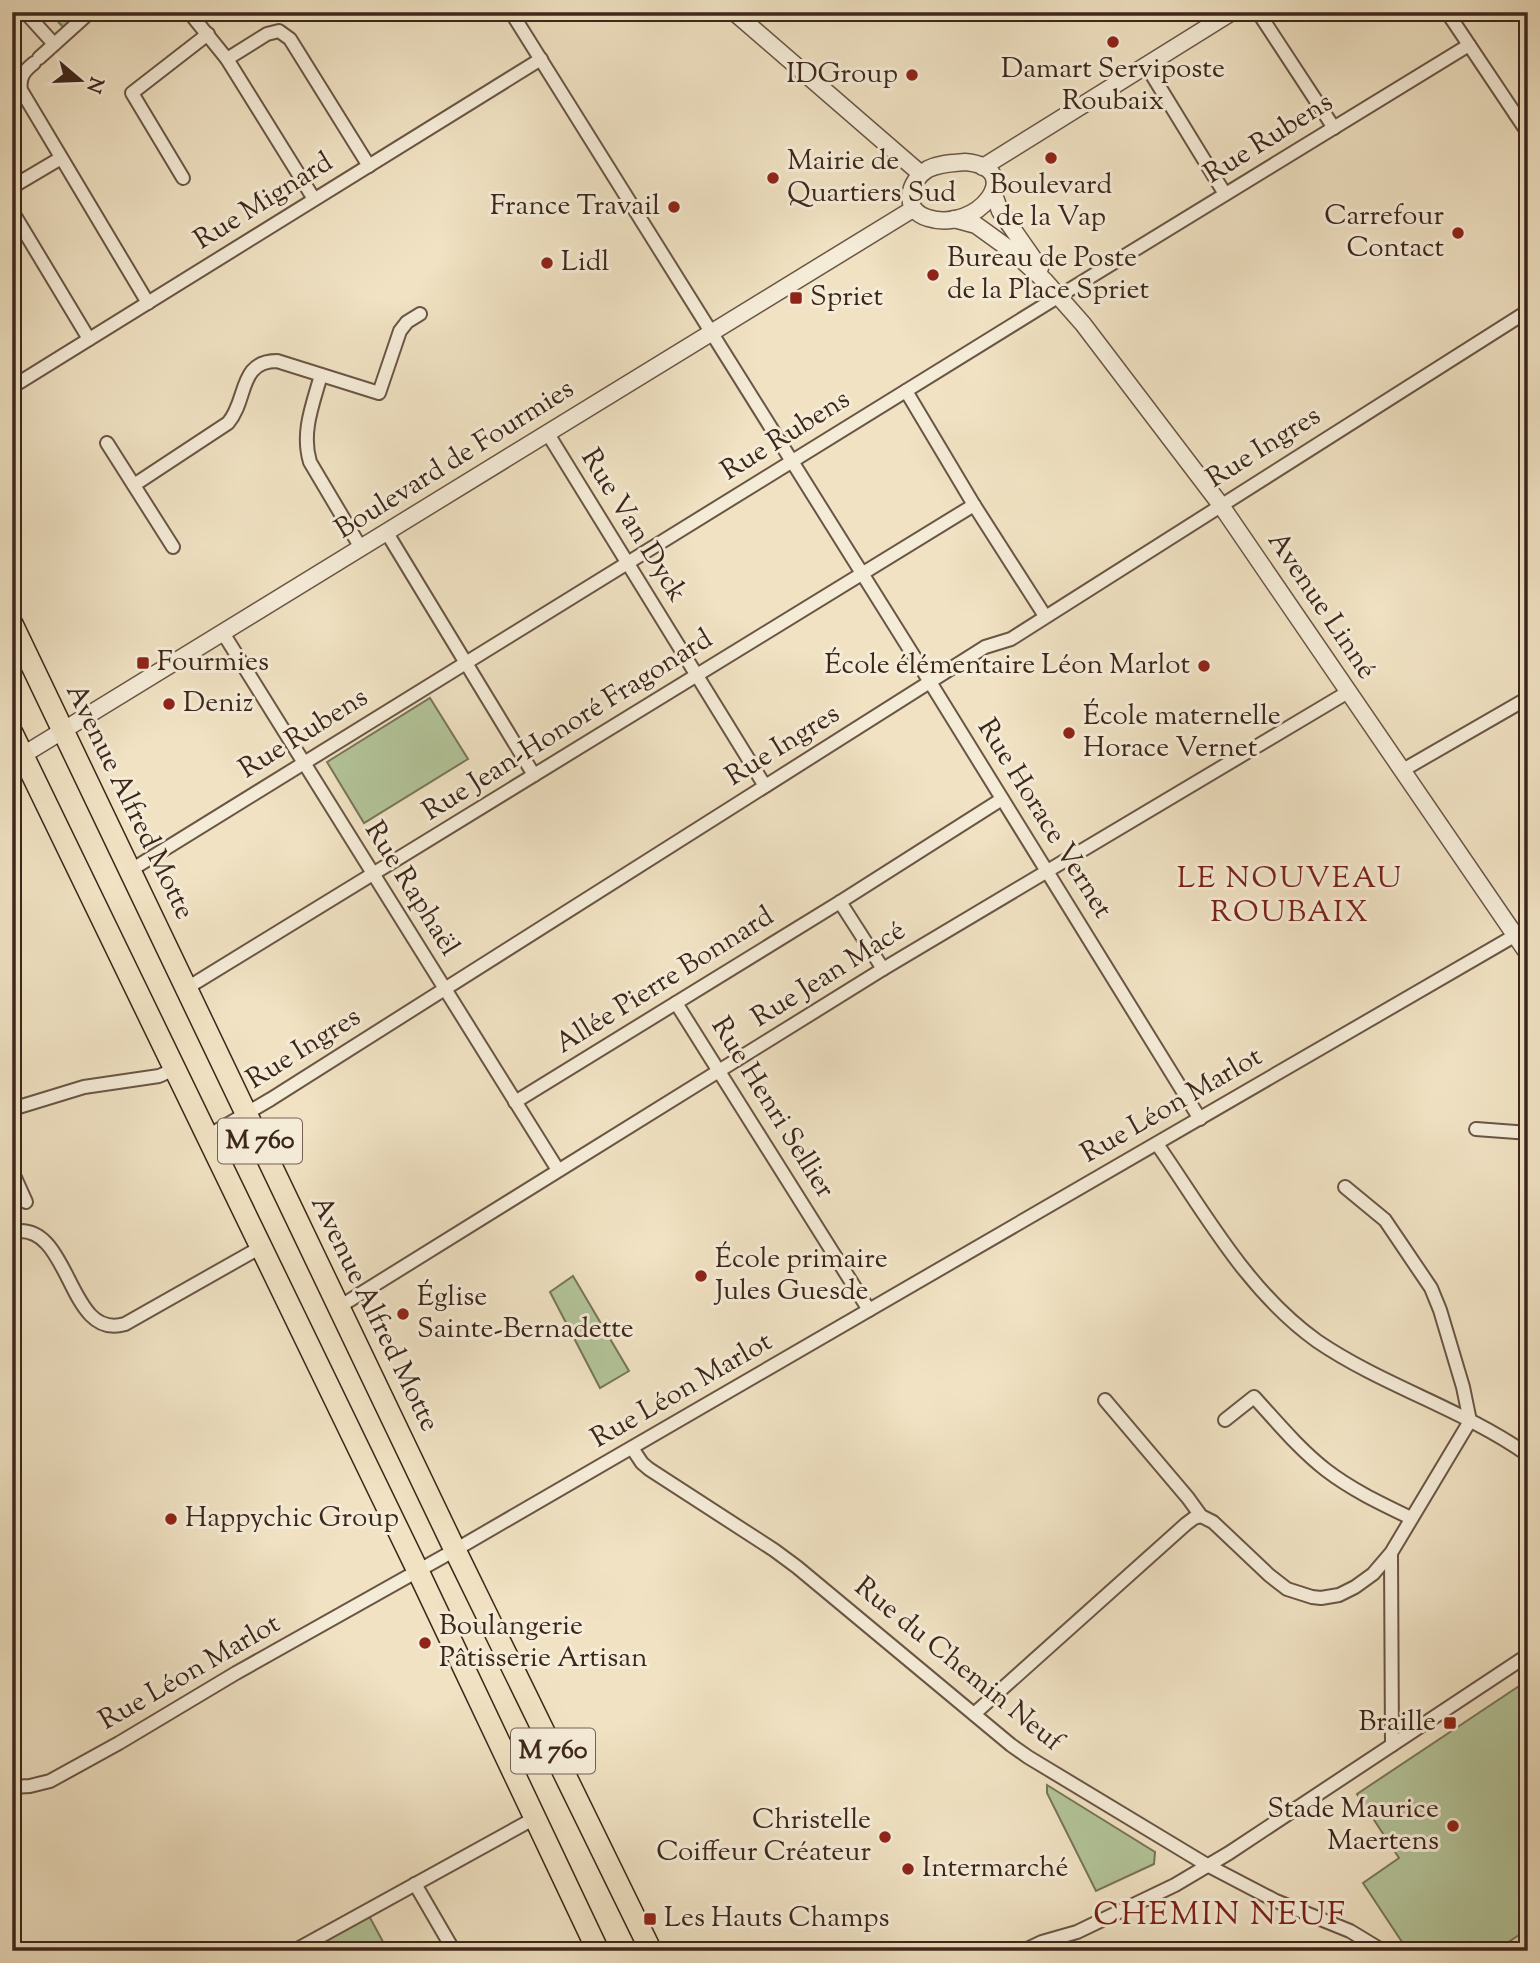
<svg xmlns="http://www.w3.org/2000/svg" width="1540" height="1963" font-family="'Sorts Mill Goudy',serif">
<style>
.green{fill:#b3c499;stroke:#78755a;stroke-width:2}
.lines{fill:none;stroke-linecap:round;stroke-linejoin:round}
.minor-casing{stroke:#6a5545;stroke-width:16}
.tertiary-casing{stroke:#6a5545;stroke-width:19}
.primary-casing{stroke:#3d261b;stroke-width:24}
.minor{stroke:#f5ecd8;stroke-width:12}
.tertiary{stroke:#f5ecd8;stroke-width:16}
.primary{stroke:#f0e2c3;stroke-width:21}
.poi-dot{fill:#8f2418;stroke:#f5ecd8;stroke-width:2.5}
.labels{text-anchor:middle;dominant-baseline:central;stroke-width:6;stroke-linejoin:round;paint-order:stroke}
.shield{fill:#f5ecd8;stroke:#746154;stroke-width:2}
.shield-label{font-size:26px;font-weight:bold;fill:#3d261b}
.poi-label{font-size:28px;fill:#3d261b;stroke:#f5ecd8;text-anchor:start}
.street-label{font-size:28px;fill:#3d261b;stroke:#f5ecd8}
.neighbourhood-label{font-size:30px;letter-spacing:2px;fill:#7a1f14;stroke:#f5ecd8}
.quarter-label{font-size:32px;letter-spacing:2px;fill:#7a1f14;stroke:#f5ecd8}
</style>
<rect width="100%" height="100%" fill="#f0e2c3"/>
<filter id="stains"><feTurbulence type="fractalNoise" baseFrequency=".00286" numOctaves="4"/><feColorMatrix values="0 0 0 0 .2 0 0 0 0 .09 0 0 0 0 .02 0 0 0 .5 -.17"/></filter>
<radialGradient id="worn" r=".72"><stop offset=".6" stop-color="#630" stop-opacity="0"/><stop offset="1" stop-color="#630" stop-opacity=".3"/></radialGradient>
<g class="green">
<polygon points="49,12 81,12 64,28"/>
<polygon points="430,698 468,759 364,823 327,762"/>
<polygon points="573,1276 629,1371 600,1388 550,1292"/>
<polygon points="1528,1680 1528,1929 1495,1951 1408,1951 1363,1883 1399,1858 1357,1794"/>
<polygon points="1047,1785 1155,1852 1154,1864 1096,1891 1047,1793"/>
<polygon points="368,1914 388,1951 307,1951"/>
</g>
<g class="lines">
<g class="minor-casing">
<g id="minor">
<polyline points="25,12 54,44"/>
<polyline points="189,12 227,59 314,199"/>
<polyline points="511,12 930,682 1200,1119"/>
<polyline points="1258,12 1334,128"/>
<polyline points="1447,12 1528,133"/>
<polyline points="39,58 90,12"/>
<polyline points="227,59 267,34 279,31 290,39 369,166"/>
<path d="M34 63C24 71 19 77 21 90L148 303"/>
<polyline points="1146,65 1225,194"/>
<polyline points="1516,115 1528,108"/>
<polyline points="183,178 132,93 208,34"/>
<polyline points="12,187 61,158"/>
<polyline points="12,211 89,339"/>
<path d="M321 375C313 404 301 432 310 462L361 548"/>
<polyline points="12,387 541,59"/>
<polyline points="906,391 974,505 1045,616"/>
<polyline points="548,434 765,786"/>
<polyline points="107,443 173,547"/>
<path d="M134 485 228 423C248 400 238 361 277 361L379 393 400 331 407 322 420 314"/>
<polyline points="387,533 534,775"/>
<polyline points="223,633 558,1170"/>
<polyline points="1403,770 1528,698"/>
<polyline points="131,870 1069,290 1469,45"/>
<polyline points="840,902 883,969"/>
<polyline points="187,988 974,505"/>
<polyline points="676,1003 869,1310"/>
<polyline points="515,1102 840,902 1002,799"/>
<polyline points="12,1109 84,1087 159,1076 175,1069"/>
<polyline points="1476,1129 1528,1133"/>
<polyline points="208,1136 271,1099 985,647 1011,639 1528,311"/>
<path d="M1157 1144C1205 1213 1247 1291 1317 1341 1383 1386 1463 1409 1528 1455"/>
<polyline points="12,1171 26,1202"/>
<path d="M12 1232C72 1219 66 1342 125 1324L261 1247"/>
<polyline points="339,1307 883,969 1348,692"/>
<polyline points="1105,1400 1188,1498 1201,1516 1213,1522 1269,1575 1287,1589 1312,1597 1321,1598 1339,1595 1355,1587 1373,1574 1391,1553 1470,1421 1463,1387 1440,1310 1431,1288 1385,1220 1345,1187"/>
<path d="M1225 1420 1254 1397C1277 1422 1299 1449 1326 1470 1352 1490 1382 1504 1411 1518"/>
<polyline points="632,1448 642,1463 649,1469 774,1550 797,1567 1011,1745 1028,1757 1207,1865 1276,1901 1350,1931 1383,1951"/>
<polyline points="1391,1554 1392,1745"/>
<polyline points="974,1714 1186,1524 1194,1518 1201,1516"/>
<polyline points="12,1787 30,1786 50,1781 119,1743 236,1673 455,1550 1528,928"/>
<polyline points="415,1884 454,1951"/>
<polyline points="294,1951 535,1818"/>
<polyline points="1023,1951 1042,1942 1077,1932 1175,1885 1229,1853 1528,1655"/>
</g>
</g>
<g class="tertiary-casing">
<g id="tertiary">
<polyline points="734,12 921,174"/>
<path d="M965 162C1029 168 977 234 928 218 901 210 908 181 928 169 940 163 953 163 965 162Z"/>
<polyline points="983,167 1232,12"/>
<polyline points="993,192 1000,211 1040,268"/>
<polyline points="954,219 976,225 1012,251 1045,281 1083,324 1220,504 1528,954"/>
<polyline points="23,755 913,209"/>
</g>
</g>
<g class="primary-casing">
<g id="primary">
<polyline points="12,624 455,1550 651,1951"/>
<polyline points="12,733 418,1571 598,1951"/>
</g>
</g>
<use href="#minor" class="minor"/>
<use href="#tertiary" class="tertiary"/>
<use href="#primary" class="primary"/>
</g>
<g class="poi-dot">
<circle cx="1113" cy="42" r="7"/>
<circle cx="912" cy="75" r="7"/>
<circle cx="1051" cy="158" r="7"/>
<circle cx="773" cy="178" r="7"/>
<circle cx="674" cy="207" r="7"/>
<circle cx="1458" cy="233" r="7"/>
<circle cx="547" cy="263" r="7"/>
<circle cx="933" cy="275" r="7"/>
<rect x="789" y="291" width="14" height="14" rx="3.5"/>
<rect x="136" y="656" width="14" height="14" rx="3.5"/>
<circle cx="1204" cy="666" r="7"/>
<circle cx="169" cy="704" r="7"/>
<circle cx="1069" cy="733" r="7"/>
<circle cx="701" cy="1276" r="7"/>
<circle cx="403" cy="1314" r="7"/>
<circle cx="171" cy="1519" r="7"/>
<circle cx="425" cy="1643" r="7"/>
<rect x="1443" y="1716" width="14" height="14" rx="3.5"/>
<circle cx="1453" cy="1826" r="7"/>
<circle cx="885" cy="1837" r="7"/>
<circle cx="908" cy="1869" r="7"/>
<rect x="643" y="1912" width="14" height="14" rx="3.5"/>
</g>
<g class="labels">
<g class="shield">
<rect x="218" y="1118.5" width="84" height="45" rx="5"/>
<rect x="511" y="1728.5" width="84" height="45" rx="5"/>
</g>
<g class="shield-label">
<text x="260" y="1141">M 760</text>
<text x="553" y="1751">M 760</text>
</g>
<g class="poi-label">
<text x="1113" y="70" text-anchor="middle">Damart Serviposte<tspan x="1113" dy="32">Roubaix</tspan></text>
<text x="898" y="75" text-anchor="end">IDGroup</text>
<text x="787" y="162">Mairie de<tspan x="787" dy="32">Quartiers Sud</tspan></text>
<text x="1051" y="186" text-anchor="middle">Boulevard<tspan x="1051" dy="32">de la Vap</tspan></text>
<text x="660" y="207" text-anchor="end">France Travail</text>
<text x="1444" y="217" text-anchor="end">Carrefour<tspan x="1444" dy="32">Contact</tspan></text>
<text x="947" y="259">Bureau de Poste<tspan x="947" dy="32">de la Place Spriet</tspan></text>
<text x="561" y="263">Lidl</text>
<text x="810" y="298">Spriet</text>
<text x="157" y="663">Fourmies</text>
<text x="1190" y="666" text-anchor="end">École élémentaire Léon Marlot</text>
<text x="183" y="704">Deniz</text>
<text x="1083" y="717">École maternelle<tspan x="1083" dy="32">Horace Vernet</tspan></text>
<text x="715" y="1260">École primaire<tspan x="715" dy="32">Jules Guesde</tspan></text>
<text x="417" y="1298">Église<tspan x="417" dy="32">Sainte-Bernadette</tspan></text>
<text x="185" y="1519">Happychic Group</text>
<text x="439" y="1627">Boulangerie<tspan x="439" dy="32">Pâtisserie Artisan</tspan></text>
<text x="1436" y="1723" text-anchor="end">Braille</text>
<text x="1439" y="1810" text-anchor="end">Stade Maurice<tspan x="1439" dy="32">Maertens</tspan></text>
<text x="871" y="1821" text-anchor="end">Christelle<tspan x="871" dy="32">Coiffeur Créateur</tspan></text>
<text x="922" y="1869">Intermarché</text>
<text x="664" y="1919">Les Hauts Champs</text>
</g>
<g class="street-label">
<text transform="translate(1269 139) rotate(-32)">Rue Rubens</text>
<text transform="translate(264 202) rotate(-32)">Rue Mignard</text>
<text transform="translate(786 436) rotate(-32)">Rue Rubens</text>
<text transform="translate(1264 448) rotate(-32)">Rue Ingres</text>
<text transform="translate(455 460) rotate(-32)">Boulevard de Fourmies</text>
<text transform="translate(633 526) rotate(58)">Rue Van Dyck</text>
<text transform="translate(1321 606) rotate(56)">Avenue Linné</text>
<text transform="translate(568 726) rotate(-32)">Rue Jean-Honoré Fragonard</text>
<text transform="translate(304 734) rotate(-32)">Rue Rubens</text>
<text transform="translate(783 746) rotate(-32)">Rue Ingres</text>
<text transform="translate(129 802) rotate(64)">Avenue Alfred Motte</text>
<text transform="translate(1044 819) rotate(58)">Rue Horace Vernet</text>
<text transform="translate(411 889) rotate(58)">Rue Raphaël</text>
<text transform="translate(829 975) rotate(-32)">Rue Jean Macé</text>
<text transform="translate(665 981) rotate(-32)">Allée Pierre Bonnard</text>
<text transform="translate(304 1049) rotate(-32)">Rue Ingres</text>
<text transform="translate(1172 1106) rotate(-30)">Rue Léon Marlot</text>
<text transform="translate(772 1108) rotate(58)">Rue Henri Sellier</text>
<text transform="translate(374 1314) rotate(64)">Avenue Alfred Motte</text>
<text transform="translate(682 1391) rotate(-30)">Rue Léon Marlot</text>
<text transform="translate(958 1665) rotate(39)">Rue du Chemin Neuf</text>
<text transform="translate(190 1673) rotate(-30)">Rue Léon Marlot</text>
</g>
<g class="neighbourhood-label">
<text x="1290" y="879">LE NOUVEAU<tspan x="1290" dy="34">ROUBAIX</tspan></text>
</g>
<g class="quarter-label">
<text x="1220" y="1916">CHEMIN NEUF</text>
</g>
</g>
<rect width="1540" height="1963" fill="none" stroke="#f0e2c3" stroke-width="42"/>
<rect x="14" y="14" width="1512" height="1935" fill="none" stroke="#3d261b" stroke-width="3.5"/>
<rect x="21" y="21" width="1498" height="1921" fill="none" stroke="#3d261b" stroke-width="2"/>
<g transform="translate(80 80) rotate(109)" stroke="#f5ecd8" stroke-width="5" paint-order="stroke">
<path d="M0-5L12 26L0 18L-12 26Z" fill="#3d261b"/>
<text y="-10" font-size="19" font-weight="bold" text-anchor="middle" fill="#3d261b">N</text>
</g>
<rect width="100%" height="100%" filter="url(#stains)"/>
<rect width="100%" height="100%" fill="url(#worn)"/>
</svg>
